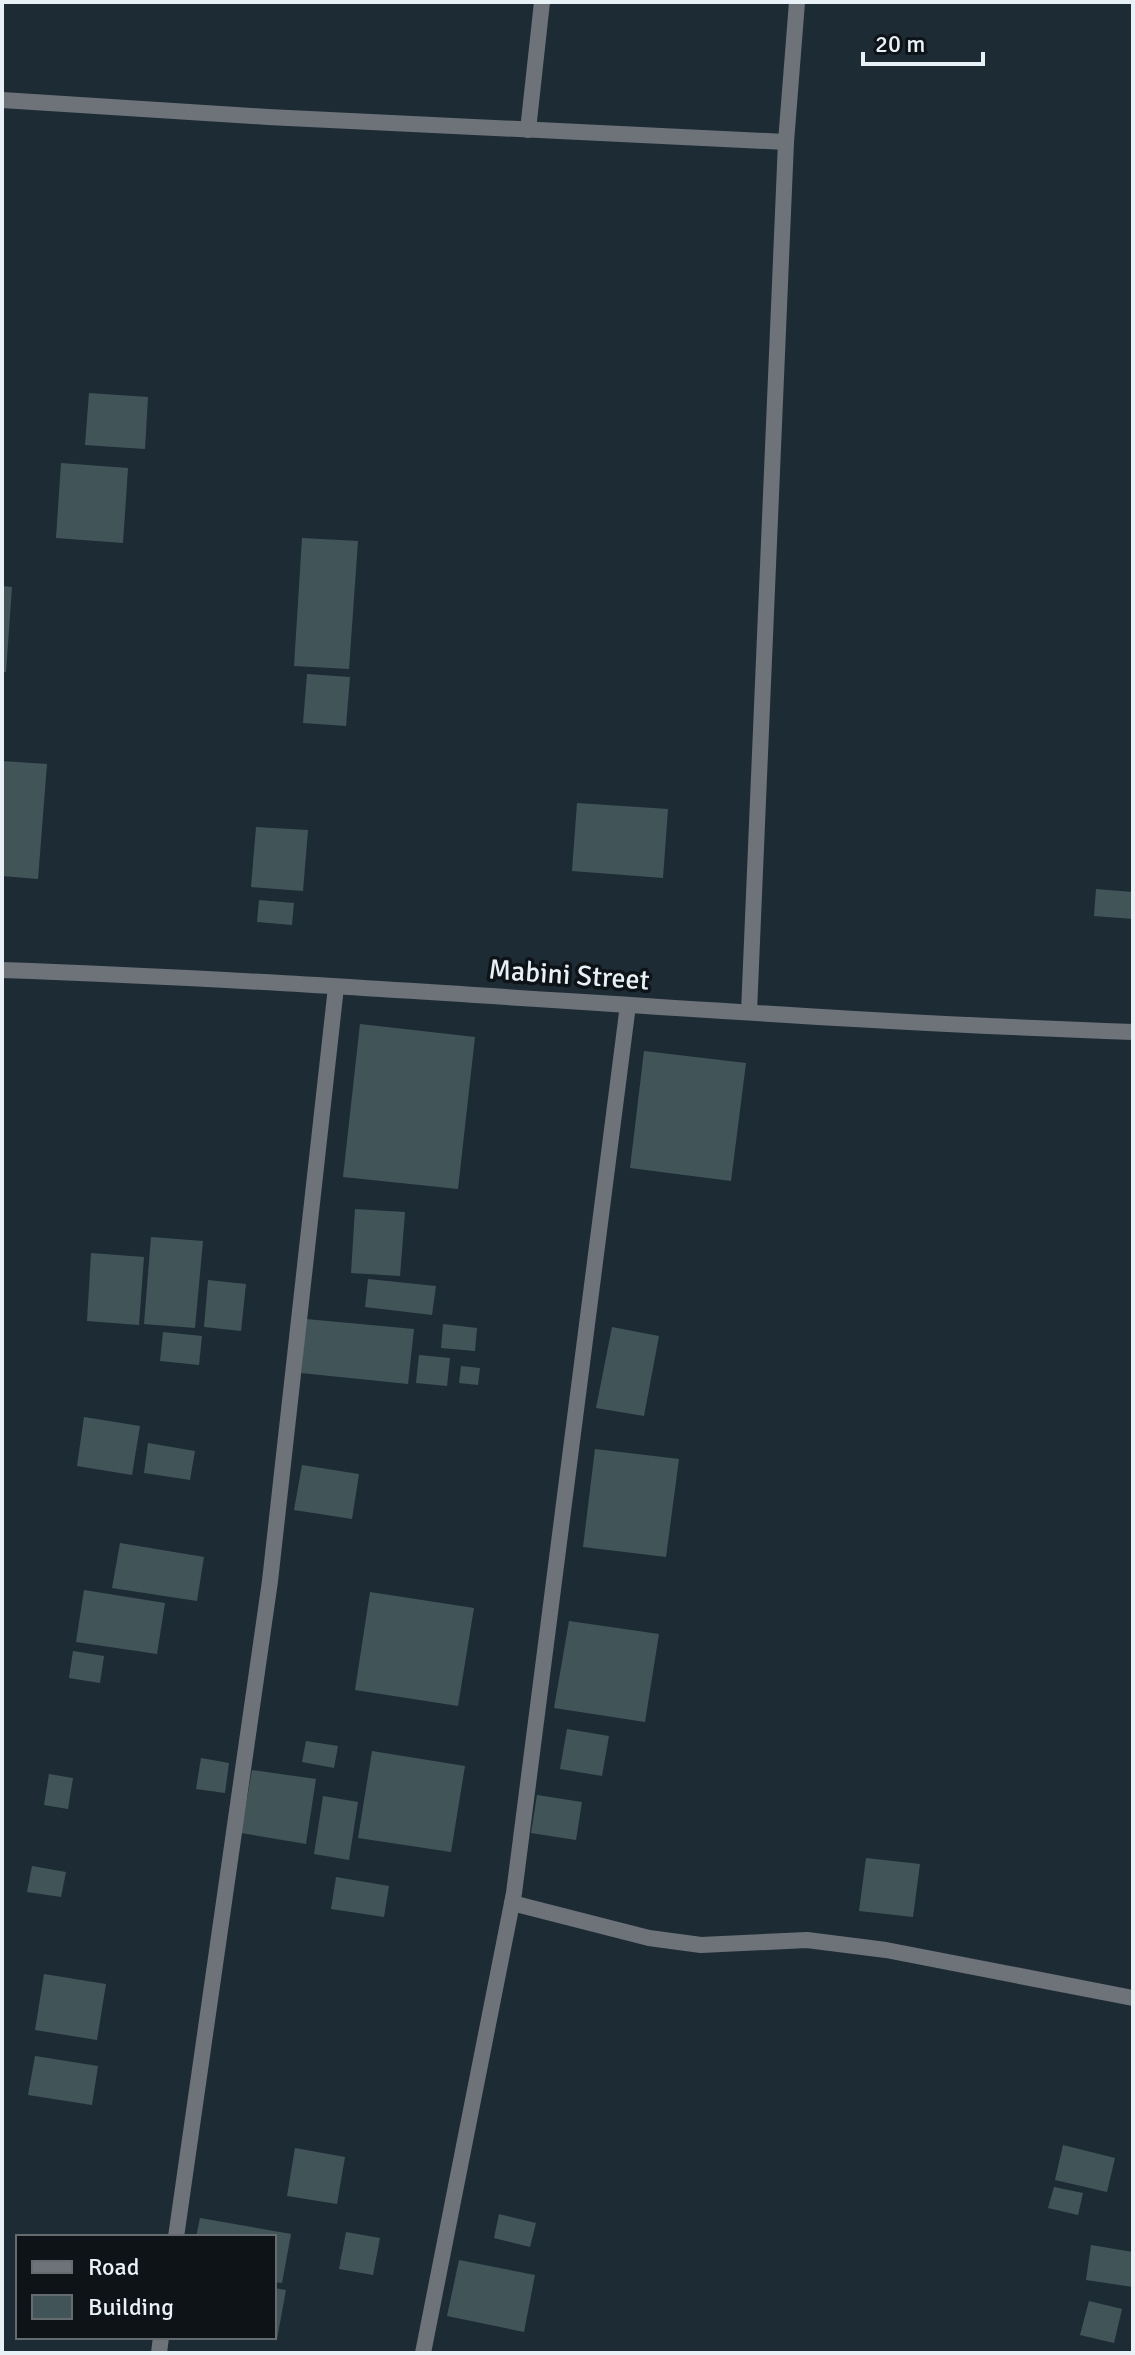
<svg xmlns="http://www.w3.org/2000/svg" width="1135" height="2355" font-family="Signika,sans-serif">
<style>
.building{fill:#415558}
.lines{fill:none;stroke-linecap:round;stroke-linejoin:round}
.minor{stroke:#6e7379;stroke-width:16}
.labels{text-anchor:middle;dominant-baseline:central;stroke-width:7;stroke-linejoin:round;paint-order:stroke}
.street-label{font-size:28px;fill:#e7f1f6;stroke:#0d1317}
</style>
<rect width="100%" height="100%" fill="#1d2c34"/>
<g class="building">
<polygon points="89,393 148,397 145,449 85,445"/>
<polygon points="61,463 128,468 123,543 56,538"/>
<polygon points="302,538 358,541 349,669 294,666"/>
<polygon points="2,586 12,587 6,672 2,672"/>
<polygon points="307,674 350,677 346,726 303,723"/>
<polygon points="2,761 47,764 38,879 2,876"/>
<polygon points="577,803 668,809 663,878 572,871"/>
<polygon points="256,827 308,830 303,891 251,887"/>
<polygon points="1096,889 1133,892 1133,919 1094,916"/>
<polygon points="259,900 294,903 292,925 257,922"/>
<polygon points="360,1024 475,1037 458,1189 343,1177"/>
<polygon points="644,1051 746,1063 731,1181 630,1168"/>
<polygon points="355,1209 405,1212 400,1276 351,1273"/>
<polygon points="151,1237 203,1241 195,1328 144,1324"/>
<polygon points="91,1253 144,1257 139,1325 87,1321"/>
<polygon points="368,1279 436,1286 432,1315 365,1307"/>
<polygon points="208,1280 246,1284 241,1331 204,1327"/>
<polygon points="306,1319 414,1329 408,1384 301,1373"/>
<polygon points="443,1324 477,1328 475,1351 441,1348"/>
<polygon points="612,1327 659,1336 644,1416 596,1408"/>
<polygon points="163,1332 202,1336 199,1365 160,1361"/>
<polygon points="419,1355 450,1358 447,1386 416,1383"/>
<polygon points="461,1366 480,1368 478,1385 459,1383"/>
<polygon points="84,1417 140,1426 132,1475 77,1466"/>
<polygon points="148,1443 195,1451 190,1480 144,1473"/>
<polygon points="595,1449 679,1459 666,1557 583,1547"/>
<polygon points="302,1465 359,1474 352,1519 294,1510"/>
<polygon points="120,1543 204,1557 197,1601 112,1588"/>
<polygon points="84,1590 165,1603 157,1654 76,1642"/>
<polygon points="370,1592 474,1608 458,1706 355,1690"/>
<polygon points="569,1621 659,1634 645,1722 554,1708"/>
<polygon points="73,1651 104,1656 100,1683 69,1678"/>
<polygon points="567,1729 609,1736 602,1776 560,1769"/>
<polygon points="306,1741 338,1746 334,1768 302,1762"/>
<polygon points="372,1751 465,1766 451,1852 358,1838"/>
<polygon points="201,1758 229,1763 225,1793 196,1789"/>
<polygon points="252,1770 316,1779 306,1844 241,1833"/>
<polygon points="49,1774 73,1778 68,1809 44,1805"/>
<polygon points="537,1795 582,1802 576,1840 531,1833"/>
<polygon points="323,1796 358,1802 349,1860 314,1854"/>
<polygon points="866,1858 920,1864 913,1917 859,1911"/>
<polygon points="32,1866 66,1872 61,1897 27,1892"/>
<polygon points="336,1877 389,1886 384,1917 331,1909"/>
<polygon points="44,1974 106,1984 97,2040 35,2030"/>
<polygon points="35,2056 98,2066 92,2105 28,2095"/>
<polygon points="1063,2145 1115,2158 1107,2192 1055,2180"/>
<polygon points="295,2148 345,2157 337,2204 287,2196"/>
<polygon points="1054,2187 1083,2193 1078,2215 1048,2208"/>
<polygon points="499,2214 536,2223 530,2247 494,2238"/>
<polygon points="200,2218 291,2234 282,2283 274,2282 274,2237 196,2237"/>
<polygon points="346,2232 380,2238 373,2275 339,2269"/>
<polygon points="1091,2245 1133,2252 1133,2287 1086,2280"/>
<polygon points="459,2260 535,2275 524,2332 447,2316"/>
<polygon points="274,2288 286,2290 277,2339 274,2339"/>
<polygon points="1089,2301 1122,2309 1114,2343 1080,2335"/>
</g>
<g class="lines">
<g class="minor">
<polyline points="2,100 268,117 786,142"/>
<polyline points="528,130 542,2"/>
<path d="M2 970C379 983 756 1019 1133 1032"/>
<polyline points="749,1012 786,142 797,2"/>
<polyline points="512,1903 649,1938 701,1945 807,1940 886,1950 1133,1998"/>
<polyline points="176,2237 270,1581 336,987"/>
<polyline points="159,2353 161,2337"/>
<polyline points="423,2353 514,1893 628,1005"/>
</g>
</g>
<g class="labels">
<g class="street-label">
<text transform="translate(569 975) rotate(4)">Mabini Street</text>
</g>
</g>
<rect width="1135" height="2355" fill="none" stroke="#e7f1f6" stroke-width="8"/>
<rect x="16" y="2235" width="260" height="104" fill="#0d1317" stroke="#646c70" stroke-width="2"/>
<rect x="32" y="2261" width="40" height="12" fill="#6e7379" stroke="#646c70" stroke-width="2"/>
<text x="88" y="2275" font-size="24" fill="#e7f1f6">Road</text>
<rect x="32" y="2295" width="40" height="24" fill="#415558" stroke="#646c70" stroke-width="2"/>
<text x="88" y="2315" font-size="24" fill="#e7f1f6">Building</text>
<path d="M863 52v12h120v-12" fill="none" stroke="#e7f1f6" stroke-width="4"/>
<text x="875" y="52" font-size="24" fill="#e7f1f6" stroke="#0d1317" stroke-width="6" paint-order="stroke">20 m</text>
</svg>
